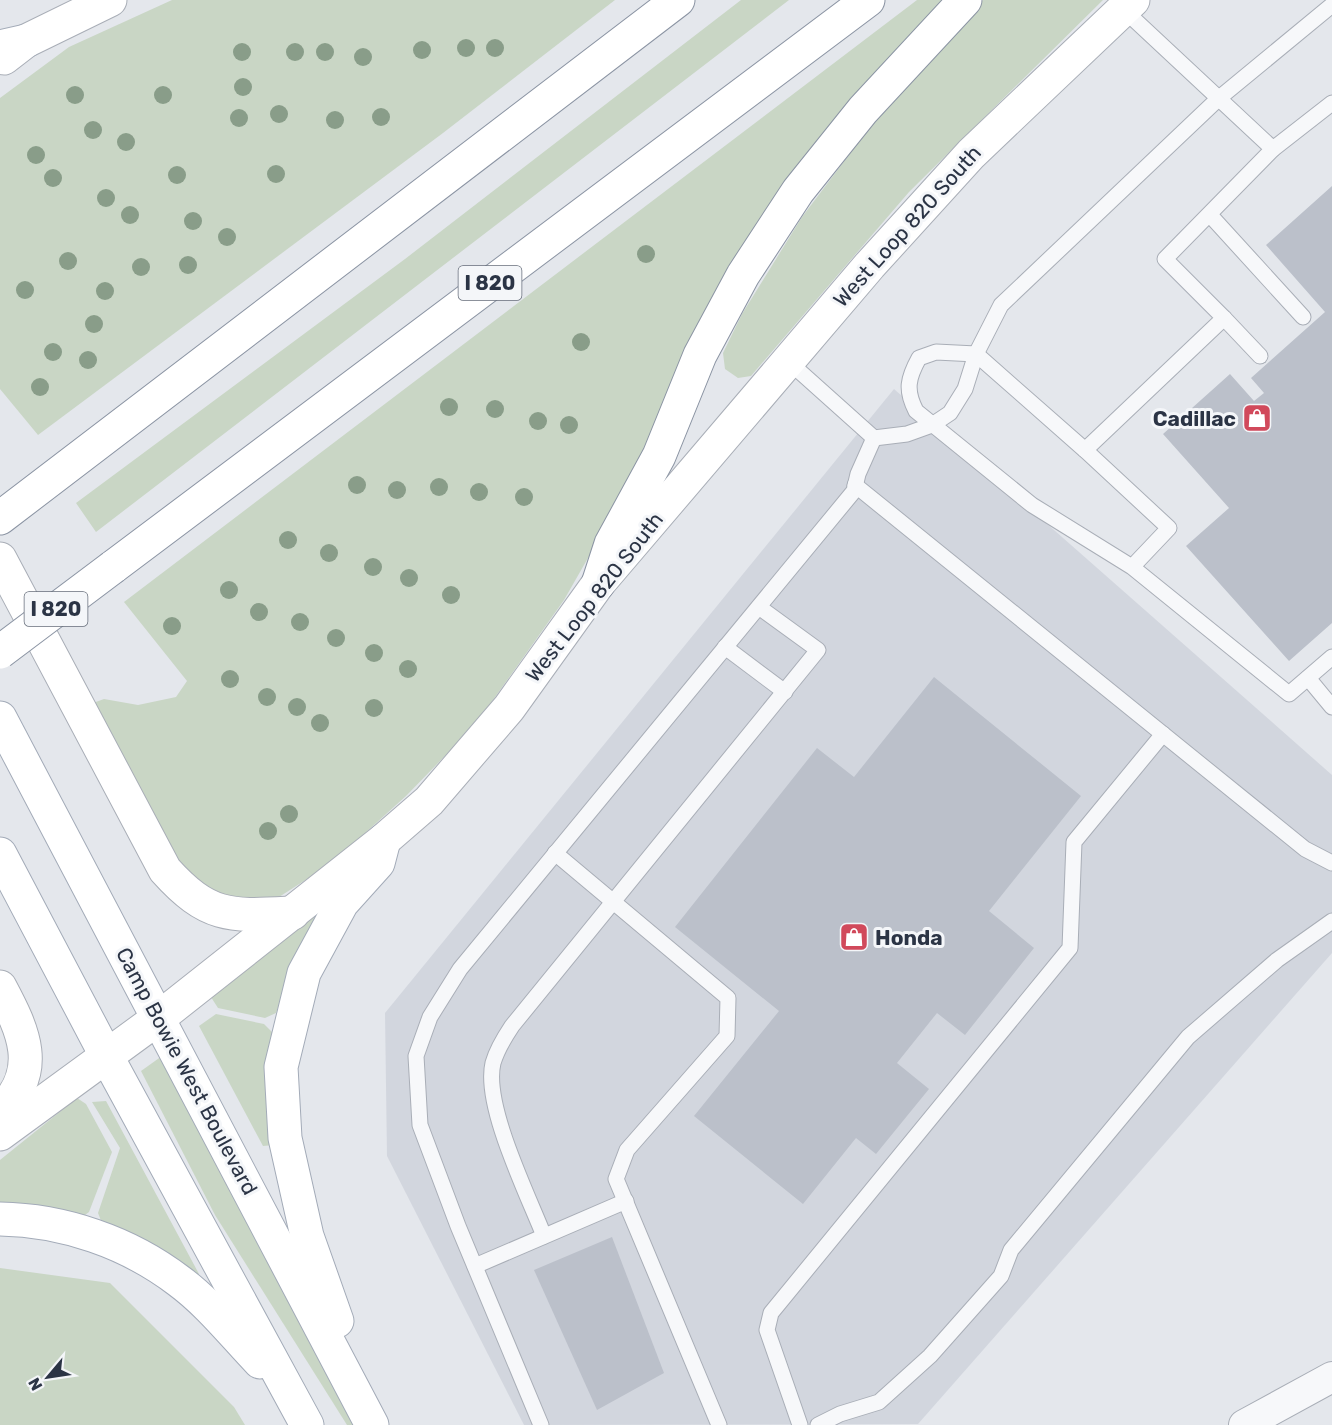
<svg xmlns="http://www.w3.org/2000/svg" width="1332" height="1425" font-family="Rubik,sans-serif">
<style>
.built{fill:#d2d6de}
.green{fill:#c9d6c5}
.building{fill:#bbc0ca}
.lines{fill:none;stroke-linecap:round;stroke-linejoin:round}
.lane-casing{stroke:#a9aeb7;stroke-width:17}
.street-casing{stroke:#a9aeb7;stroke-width:32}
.secondary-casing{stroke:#a9aeb7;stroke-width:35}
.primary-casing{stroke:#a3abb8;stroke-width:35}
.highway-casing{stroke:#8b94a3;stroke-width:35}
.lane{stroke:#f7f8fa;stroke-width:15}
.street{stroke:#f7f8fa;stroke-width:30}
.secondary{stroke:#fff;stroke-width:33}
.primary{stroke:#fff;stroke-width:33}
.highway{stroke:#fff;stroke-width:33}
.highway-bridge-casing{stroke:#8b94a3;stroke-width:35;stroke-linecap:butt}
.highway-bridge{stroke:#fff;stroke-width:33}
.tree{fill:#899d89}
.labels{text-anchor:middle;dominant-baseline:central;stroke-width:6;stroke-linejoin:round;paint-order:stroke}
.shield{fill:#f4f6f9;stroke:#676e7b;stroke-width:1.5}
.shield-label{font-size:20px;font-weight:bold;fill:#2b3445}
.street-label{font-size:21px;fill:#2b3445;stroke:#f4f6f9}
.poi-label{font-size:21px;font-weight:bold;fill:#2b3445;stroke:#f4f6f9;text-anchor:end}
</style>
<rect width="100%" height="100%" fill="#e4e7ec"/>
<polygon class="built" points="894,389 1332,775 1332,953 918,1424 524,1425 387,1156 385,1013"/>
<g class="green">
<polygon points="172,0 615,0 443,133 38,435 0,389 0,98 69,47"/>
<polygon points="741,0 789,0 96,532 76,503 405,259"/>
<polygon points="917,0 953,0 844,110 564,600 476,724 406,796 332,863 279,897 246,902 195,887 173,853 93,703 104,699 138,705 176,697 187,681 124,602"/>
<polygon points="983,0 1103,0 909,192 751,376 738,378 725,369 723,353 742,314 802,217 870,127"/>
<polygon points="314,915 318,919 293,965 276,1013 265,1018 218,1008 209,994"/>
<polygon points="216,1014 264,1024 273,1033 274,1145 263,1146 199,1026"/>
<polygon points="162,1056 359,1425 347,1425 215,1215 141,1071"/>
<polygon points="77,1098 86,1104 112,1152 89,1212 81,1218 0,1205 0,1160"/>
<polygon points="106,1101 199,1274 194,1277 102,1223 98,1213 120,1148 92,1102"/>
<polygon points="0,1268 110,1283 234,1407 245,1425 0,1425"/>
</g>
<g class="building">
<polygon points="1332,186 1332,623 1289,661 1186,546 1229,508 1163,434 1230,374 1254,401 1264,393 1251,378 1325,312 1266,245"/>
<polygon points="934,677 1081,796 989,911 1034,948 965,1035 937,1013 897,1063 929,1089 876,1154 856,1138 803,1204 694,1116 779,1011 675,927 817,748 854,777"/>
<polygon points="612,1237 664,1373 597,1410 534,1270"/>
</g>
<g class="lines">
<g class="lane-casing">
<g id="lane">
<polyline points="1123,9 1273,149 1332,103"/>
<polyline points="1210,215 1303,317"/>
<polyline points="1224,318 1260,356"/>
<polyline points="788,361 874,438"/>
<polyline points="1085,450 1224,318 1165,259 1273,149"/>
<polyline points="855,485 1305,849 1332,863"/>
<path d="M1132 567 1032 505 916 411C905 390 908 378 919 358L936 352 976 354 1085 450 1169 528 1132 567 1289 694 1332 657"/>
<polyline points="725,647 785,692"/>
<polyline points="1308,678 1332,707"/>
<polyline points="555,853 728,998 727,1036 627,1150 616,1179 719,1425"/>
<path d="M544 1236C528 1195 483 1105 493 1063 497 1049 504 1038 512 1026L818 650 759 607"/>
<polyline points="475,1266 626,1201"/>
<polyline points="541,1425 458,1226 420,1125 416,1056 430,1017 460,969 854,491 858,474 874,438 907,434 932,425 950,413 965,389 976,354 1001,305 1218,99 1332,5"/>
<polyline points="800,1425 767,1330 771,1313 1070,948 1074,842 1163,734"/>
<polyline points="818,1425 840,1414 879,1402 930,1356 1001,1276 1011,1250 1188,1037 1277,960 1332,921"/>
</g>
</g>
<g class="street-casing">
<polyline id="street" points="1244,1425 1332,1377"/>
</g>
<g class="secondary-casing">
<g id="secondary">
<polyline points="4,58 26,41 110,0"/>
<path d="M0 559 165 870C209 919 231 916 293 913"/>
<path d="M0 987C23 1030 43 1071 0 1111"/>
<polyline points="0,1134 160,1017 384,840 429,801 509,708 598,584 870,265 971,154 1133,0"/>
</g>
</g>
<g class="primary-casing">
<g id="primary">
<polyline points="0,47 26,41"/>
<polyline points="0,718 372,1425"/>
<polyline points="0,854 107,1057 307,1425"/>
<path d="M0 1219C63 1220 128 1242 179 1281 209 1303 234 1335 260 1362"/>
<polyline points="337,1321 307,1236 285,1138 281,1067 304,973 342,903 378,863 384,840"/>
</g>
</g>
<g class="highway-casing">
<g id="highway">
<polyline points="0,518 678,0"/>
<polyline points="113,567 868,0"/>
<polyline points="598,584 611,544 659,456 700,355 743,275 798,191 863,110 965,0"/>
</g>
</g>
<use href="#lane" class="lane"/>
<use href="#street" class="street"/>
<use href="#secondary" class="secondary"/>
<use href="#primary" class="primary"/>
<use href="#highway" class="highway"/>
<g class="highway-bridge-casing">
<polyline id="highway-bridge" points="0,652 113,567"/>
</g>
<use href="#highway-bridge" class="highway-bridge"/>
</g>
<g class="tree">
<circle cx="466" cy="48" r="9"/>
<circle cx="495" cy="48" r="9"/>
<circle cx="422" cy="50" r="9"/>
<circle cx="242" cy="52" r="9"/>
<circle cx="295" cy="52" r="9"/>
<circle cx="325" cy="52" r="9"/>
<circle cx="363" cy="57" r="9"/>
<circle cx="243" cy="87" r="9"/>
<circle cx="75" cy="95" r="9"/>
<circle cx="163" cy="95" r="9"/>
<circle cx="279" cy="114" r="9"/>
<circle cx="381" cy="117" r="9"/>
<circle cx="239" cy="118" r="9"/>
<circle cx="335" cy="120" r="9"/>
<circle cx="93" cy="130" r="9"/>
<circle cx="126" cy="142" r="9"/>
<circle cx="36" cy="155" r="9"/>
<circle cx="276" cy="174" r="9"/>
<circle cx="177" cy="175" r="9"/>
<circle cx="53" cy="178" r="9"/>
<circle cx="106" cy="198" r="9"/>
<circle cx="130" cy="215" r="9"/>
<circle cx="193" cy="221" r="9"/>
<circle cx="227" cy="237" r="9"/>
<circle cx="646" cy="254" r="9"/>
<circle cx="68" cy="261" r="9"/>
<circle cx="188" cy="265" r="9"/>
<circle cx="141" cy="267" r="9"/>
<circle cx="25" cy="290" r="9"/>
<circle cx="105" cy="291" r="9"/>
<circle cx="94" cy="324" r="9"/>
<circle cx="581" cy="342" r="9"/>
<circle cx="53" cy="352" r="9"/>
<circle cx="88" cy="360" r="9"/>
<circle cx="40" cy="387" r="9"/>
<circle cx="449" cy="407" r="9"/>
<circle cx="495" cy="409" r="9"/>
<circle cx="538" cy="421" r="9"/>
<circle cx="569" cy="425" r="9"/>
<circle cx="357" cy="485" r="9"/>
<circle cx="439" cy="487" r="9"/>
<circle cx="397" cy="490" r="9"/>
<circle cx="479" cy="492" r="9"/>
<circle cx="524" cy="497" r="9"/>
<circle cx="288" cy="540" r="9"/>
<circle cx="329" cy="553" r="9"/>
<circle cx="373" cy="567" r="9"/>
<circle cx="409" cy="578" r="9"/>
<circle cx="229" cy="590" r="9"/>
<circle cx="451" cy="595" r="9"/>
<circle cx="259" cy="612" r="9"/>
<circle cx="300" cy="622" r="9"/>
<circle cx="172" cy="626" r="9"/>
<circle cx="336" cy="638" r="9"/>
<circle cx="374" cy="653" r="9"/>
<circle cx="408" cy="669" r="9"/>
<circle cx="230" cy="679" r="9"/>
<circle cx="267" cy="697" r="9"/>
<circle cx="297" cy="707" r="9"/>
<circle cx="374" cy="708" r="9"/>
<circle cx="320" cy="723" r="9"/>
<circle cx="289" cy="814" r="9"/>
<circle cx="268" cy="831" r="9"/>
</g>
<defs>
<g id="shop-square" transform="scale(1.5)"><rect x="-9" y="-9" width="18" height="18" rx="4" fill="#d1495b" stroke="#f4f6f9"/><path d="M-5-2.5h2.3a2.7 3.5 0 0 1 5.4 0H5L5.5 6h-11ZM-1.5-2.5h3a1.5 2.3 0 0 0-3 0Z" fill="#fff"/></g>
</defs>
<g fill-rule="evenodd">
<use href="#shop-square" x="1257" y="418"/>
<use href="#shop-square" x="854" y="937"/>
</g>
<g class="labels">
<g class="shield">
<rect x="458.5" y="266" width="63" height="34" rx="4.5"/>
<rect x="24.5" y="592" width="63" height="34" rx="4.5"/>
</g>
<g class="shield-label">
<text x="490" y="283">I 820</text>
<text x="56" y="609">I 820</text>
</g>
<g class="street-label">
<text transform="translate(907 226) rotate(-48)">West Loop 820 South</text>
<text transform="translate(594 597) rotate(-52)">West Loop 820 South</text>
<text transform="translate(187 1071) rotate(62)">Camp Bowie West Boulevard</text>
</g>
<g class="poi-label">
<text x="1236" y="418">Cadillac</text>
<text x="875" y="937" text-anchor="start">Honda</text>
</g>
</g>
<g transform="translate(48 1377) rotate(241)" stroke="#f4f6f9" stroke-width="4.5" paint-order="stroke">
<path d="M0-4.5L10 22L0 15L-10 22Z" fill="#2b3445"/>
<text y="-9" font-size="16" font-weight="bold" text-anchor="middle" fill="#2b3445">N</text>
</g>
</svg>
